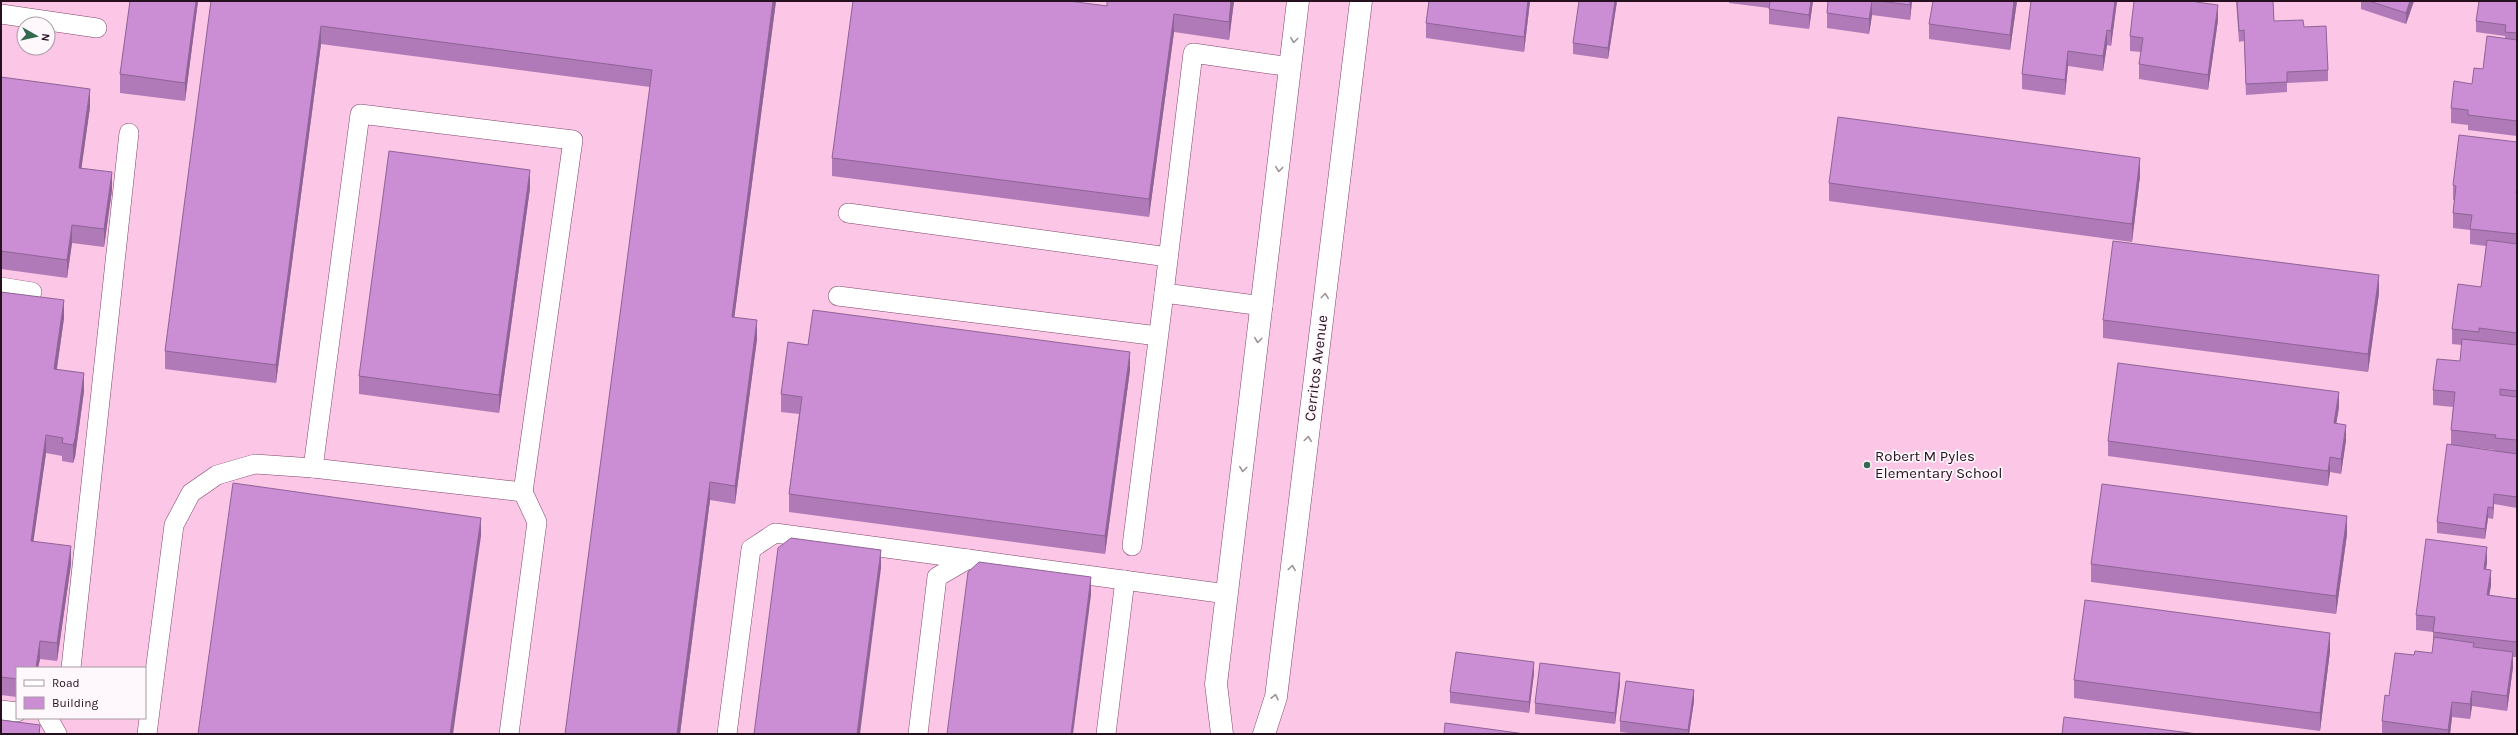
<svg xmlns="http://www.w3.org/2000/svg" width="2518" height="735" font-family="Karla,sans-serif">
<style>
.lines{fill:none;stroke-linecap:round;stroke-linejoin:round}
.service-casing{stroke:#7f456b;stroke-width:20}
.tertiary-casing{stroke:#7f456b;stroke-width:23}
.service{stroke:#fff;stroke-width:19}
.tertiary{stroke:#fff;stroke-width:22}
.wall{fill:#af7ab7;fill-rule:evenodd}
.shaded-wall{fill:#8e6395}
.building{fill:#cb8ed5;stroke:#8e6395}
.oneway{stroke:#9d939a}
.poi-dot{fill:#32694f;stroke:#fef7fb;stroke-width:1.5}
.labels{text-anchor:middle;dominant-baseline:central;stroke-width:3.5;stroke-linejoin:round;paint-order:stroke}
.street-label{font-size:15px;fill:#260f1e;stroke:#fef7fb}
.poi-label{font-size:15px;fill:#260f1e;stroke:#fef7fb;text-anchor:start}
</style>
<rect width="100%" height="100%" fill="#fcc6e7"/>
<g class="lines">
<g class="service-casing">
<g id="service">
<polyline points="1,14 97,28"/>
<polyline points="848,213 1168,257"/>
<polyline points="1,287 32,292"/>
<polyline points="1164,293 1193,53 1291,67"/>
<polyline points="838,296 1158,336"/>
<polyline points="313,468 360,114 573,140 523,492"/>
<polyline points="1132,546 1164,293 1263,306"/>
<polyline points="71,668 129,133"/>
<polyline points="1,710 17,712"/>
<polyline points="48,718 57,734"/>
<polyline points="147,734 174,525 191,493 217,475 255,464 313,468 523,492 537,522 509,734"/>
<polyline points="727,734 751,549 775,533 968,559"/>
<polyline points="918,734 937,577 968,559 1227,594"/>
<polyline points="1106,734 1125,580"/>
</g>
</g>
<g class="tertiary-casing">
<g id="tertiary">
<polyline points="1222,734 1216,684 1298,1"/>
<polyline points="1264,734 1276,697 1361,1"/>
</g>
</g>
<use href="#service" class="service"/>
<use href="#tertiary" class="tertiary"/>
</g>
<g class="wall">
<polygon points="130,1 198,1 185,101 120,93 120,74"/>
<polygon points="211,1 776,1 734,318 757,339 735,504 710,500 680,734 565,734 650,87 321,44 276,383 165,369 165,351"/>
<polygon points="1107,1 1234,1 1229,40 1174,32 1149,217 832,176 832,158 1107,6"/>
<polygon points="1429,1 1530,1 1524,52 1426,38 1426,23"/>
<polygon points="1579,1 1617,1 1608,59 1573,54 1573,43"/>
<polygon points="1729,1 1813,1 1809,29 1769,24 1769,8 1729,3"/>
<polygon points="1828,1 1912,1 1910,20 1872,15 1869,34 1827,28 1827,13"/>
<polygon points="1933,1 2017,1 2010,50 1929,39 1929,24"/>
<polygon points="2031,1 2117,1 2111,46 2107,45 2103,71 2068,66 2065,95 2022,89 2022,74"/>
<polygon points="2197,1 2197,2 2218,20 2208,90 2139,79 2139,64 2141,52 2130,51 2130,36"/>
<polygon points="2236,1 2273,1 2274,21 2304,27 2328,70 2328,81 2287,83 2287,92 2246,95 2244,41 2239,42"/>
<polygon points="2361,1 2414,1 2406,24 2361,9"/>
<polygon points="2517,1 2517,136 2468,130 2468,125 2451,123 2451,108 2472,84 2505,39 2505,36 2476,32 2476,21"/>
<polygon points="1,77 90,107 81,168 112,190 104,247 72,243 67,278 1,269"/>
<path d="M2517 142V508L2494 504 2493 519 2488 518 2485 539 2437 533V522L2451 445V430L2453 407 2433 405V390L2460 361 2462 345 2452 344V329L2481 287 2486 246 2470 244V230L2453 228V213L2454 200H2453V185ZM2451 445 2495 450V451Z"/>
<polygon points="2140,176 2132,242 1829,201 1829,183"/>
<polygon points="530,188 499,413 359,394 359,376"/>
<polygon points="1,292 64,318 57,369 84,391 75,457 73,463 62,461 62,456 46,453 33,541 71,564 57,661 40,659 38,668 17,668 17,697 1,695"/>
<polygon points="2379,293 2368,372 2103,338 2103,320"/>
<polygon points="808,345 1130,370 1105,554 789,512 789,494 799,414 781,412 781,394"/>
<polygon points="2339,407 2336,423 2346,440 2341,474 2330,472 2328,486 2108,456 2108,441"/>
<polygon points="2347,534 2336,614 2091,582 2091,564"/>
<polygon points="2487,562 2486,569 2491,585 2489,595 2517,599 2517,652 2516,657 2513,657 2513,667 2507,711 2472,706 2470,719 2452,717 2450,734 2382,734 2382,721 2389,696 2414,655 2432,653 2433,645 2433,632 2416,630 2416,615"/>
<polygon points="2330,651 2320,731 2074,698 2074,680"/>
<polygon points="1534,673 1529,713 1450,703 1450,692"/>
<polygon points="1620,684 1615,724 1535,714 1535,703"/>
<polygon points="1694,701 1689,734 1637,734 1620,732 1620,721"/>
</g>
<g class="shaded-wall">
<polygon points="196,1 198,1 185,101 185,83"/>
<polygon points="773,1 776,1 732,335 732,317"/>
<polygon points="1231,1 1234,1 1229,40 1229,22"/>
<polygon points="1528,1 1530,1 1524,52 1524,37"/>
<polygon points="1615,1 1617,1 1608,59 1608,48"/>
<polygon points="1811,1 1813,1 1809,29 1809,15"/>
<polygon points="1872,1 1872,15 1869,34 1869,19"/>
<polygon points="1910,1 1912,1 1910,20"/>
<polygon points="2014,1 2017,1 2010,50 2010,35"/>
<polygon points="2115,1 2117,1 2111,46 2111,31"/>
<polygon points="2410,1 2414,1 2406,24 2406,13"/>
<polygon points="2218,5 2218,20 2208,90 2208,75"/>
<polygon points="1174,14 1174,32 1149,217 1149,199"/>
<polygon points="321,26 321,44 276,383 276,365"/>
<polygon points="2107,30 2107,45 2103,71 2103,56"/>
<polygon points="2068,51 2068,66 2065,95 2065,80"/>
<polygon points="90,89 90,107 79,186 79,168"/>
<polygon points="2140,158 2140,176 2132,242 2132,224"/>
<polygon points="530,170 530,188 499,413 499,395"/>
<polygon points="112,172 112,190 104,247 104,229"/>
<polygon points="72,225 72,243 67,278 67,260"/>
<polygon points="2379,275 2379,293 2368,372 2368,354"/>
<polygon points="64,300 64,318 54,387 54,369"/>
<polygon points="757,320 757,339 735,504 735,486"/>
<polygon points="1130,352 1130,370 1105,554 1105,536"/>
<polygon points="84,373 84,391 75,457 73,463 73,445"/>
<polygon points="2339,392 2339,407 2334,438 2334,423"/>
<polygon points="2346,425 2346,440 2341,474 2341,459"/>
<polygon points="46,435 46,453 31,559 31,541"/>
<polygon points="2330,457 2330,472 2328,486 2328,471"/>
<polygon points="710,482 710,500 680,734 677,734"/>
<polygon points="2494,494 2494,504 2493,519 2493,508"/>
<polygon points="2488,507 2488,518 2485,539 2485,529"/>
<polygon points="2347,516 2347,534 2336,614 2336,596"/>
<polygon points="481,518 481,536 453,734 450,734"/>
<polygon points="71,546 71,564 57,661 57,643"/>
<polygon points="2487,547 2487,562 2484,584 2484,569"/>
<polygon points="881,550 881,568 860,734 857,734"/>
<polygon points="2491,570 2491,585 2487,610 2487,595"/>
<polygon points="1091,577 1091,595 1073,734 1071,734"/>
<polygon points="2330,633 2330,651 2320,731 2320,713"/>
<polygon points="2517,637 2517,652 2516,657 2516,642"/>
<polygon points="40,641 40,659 38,668 36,668"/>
<polygon points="2513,652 2513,667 2507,711 2507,696"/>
<polygon points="1534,662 1534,673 1529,713 1529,702"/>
<polygon points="1620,673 1620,684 1615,724 1615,713"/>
<polygon points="1694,690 1694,701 1689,734 1688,734 1688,730"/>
<polygon points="2472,691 2472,706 2470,719 2470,704"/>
<polygon points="2452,702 2452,717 2450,734 2448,734 2448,730"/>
</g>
<g class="building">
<polygon points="130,1 196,1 185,83 120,74"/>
<polygon points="211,1 773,1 732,317 757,320 735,486 710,482 677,734 565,734 652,70 321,26 276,365 165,351"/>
<polygon points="853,1 1069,1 1107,6 1107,1 1231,1 1229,22 1174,14 1149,199 832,158"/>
<polygon points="1429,1 1528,1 1524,37 1426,23"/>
<polygon points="1579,1 1615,1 1608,48 1573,43"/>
<polygon points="1770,1 1811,1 1809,15 1769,9"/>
<polygon points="1828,1 1872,1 1869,19 1827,13"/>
<polygon points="1880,1 1910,1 1910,5"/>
<polygon points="1933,1 2014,1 2010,35 1929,24"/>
<polygon points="2031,1 2115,1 2111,31 2107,30 2103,56 2068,51 2065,80 2022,74"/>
<polygon points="2134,1 2196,1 2196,2 2218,5 2208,75 2139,64 2143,38 2130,36"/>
<polygon points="2237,1 2273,1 2274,21 2303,20 2304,27 2326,26 2328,70 2287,72 2287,82 2246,84 2244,30 2239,31"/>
<polygon points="2369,1 2410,1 2406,13"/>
<polygon points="2479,1 2517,1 2517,33 2505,32 2506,25 2476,21"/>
<polygon points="2487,36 2517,40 2517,121 2468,115 2468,110 2451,108 2454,81 2472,84 2474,68 2483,69"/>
<polygon points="1,77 90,89 79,168 112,172 104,229 72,225 67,260 1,251"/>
<polygon points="1838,117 2140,158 2132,224 1829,183"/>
<polygon points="2459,135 2517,142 2517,185 2516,193 2517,193 2517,234 2470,229 2472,215 2453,213 2456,186 2453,185"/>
<polygon points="389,151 530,170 499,395 359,376"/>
<polygon points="2487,240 2517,244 2517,333 2479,328 2479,332 2452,329 2458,284 2481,287"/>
<polygon points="2113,241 2379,275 2368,354 2103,320"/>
<polygon points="1,292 64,300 54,369 84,373 75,439 73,445 62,443 63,438 46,435 31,541 71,546 57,643 40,641 36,668 17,668 17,679 1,677"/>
<polygon points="813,310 1130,352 1105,536 789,494 802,397 781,394 788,342 808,345"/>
<polygon points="2462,339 2517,345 2517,391 2500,389 2500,395 2517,397 2517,440 2495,438 2496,435 2451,430 2455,392 2433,390 2437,359 2460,361"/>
<polygon points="2118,363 2339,392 2334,423 2346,425 2341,459 2330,457 2328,471 2108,441"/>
<polygon points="2447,444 2517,454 2517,497 2494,494 2493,508 2488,507 2485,529 2437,522"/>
<polygon points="233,483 481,518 450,734 198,734"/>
<polygon points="2102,484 2347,516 2336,596 2091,564"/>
<polygon points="791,538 881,550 857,734 754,734 778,548"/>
<polygon points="2426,539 2487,547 2484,569 2491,570 2487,595 2517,599 2517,637 2516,642 2433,632 2435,617 2416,615"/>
<polygon points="979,562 1091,577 1071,734 947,734 968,572"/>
<polygon points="2085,600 2330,633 2320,713 2074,680"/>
<polygon points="2434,637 2474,643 2473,647 2513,652 2507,696 2472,691 2470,704 2452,702 2448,730 2382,721 2385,695 2389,696 2395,653 2414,655 2415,651 2432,653"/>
<polygon points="1456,652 1534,662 1529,702 1450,692"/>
<polygon points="1540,663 1620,673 1615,713 1535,703"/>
<polygon points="1626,681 1694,690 1688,730 1620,721"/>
<polygon points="2064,717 2198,734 2062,734"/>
<polygon points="1,720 40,725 39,734 1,734"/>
<polygon points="1445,723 1525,734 1444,734"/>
</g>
<defs><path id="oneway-chevron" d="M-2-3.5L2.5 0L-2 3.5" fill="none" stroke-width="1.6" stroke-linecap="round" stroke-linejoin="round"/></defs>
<g class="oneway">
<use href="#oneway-chevron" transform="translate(1294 40) rotate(97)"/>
<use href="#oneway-chevron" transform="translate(1279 169) rotate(97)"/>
<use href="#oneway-chevron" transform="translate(1325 296) rotate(-83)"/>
<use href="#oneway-chevron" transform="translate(1258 340) rotate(97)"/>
<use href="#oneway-chevron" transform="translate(1308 439) rotate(-83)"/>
<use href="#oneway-chevron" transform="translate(1243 469) rotate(97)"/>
<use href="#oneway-chevron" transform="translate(1292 568) rotate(-83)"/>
<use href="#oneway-chevron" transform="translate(1275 697) rotate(-78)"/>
</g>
<circle class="poi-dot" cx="1867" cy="465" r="4"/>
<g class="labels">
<g class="street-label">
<text transform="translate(1316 368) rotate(-83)">Cerritos Avenue</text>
</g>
<g class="poi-label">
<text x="1875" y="456">Robert M Pyles<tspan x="1875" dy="17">Elementary School</tspan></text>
</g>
</g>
<rect width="2518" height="735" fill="none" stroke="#260f1e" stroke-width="4"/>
<rect x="16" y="667" width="130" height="52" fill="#fef7fb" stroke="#a89aa3"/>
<rect x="24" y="680" width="20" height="6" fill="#ffffff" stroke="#a89aa3"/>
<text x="52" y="687" font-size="12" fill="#260f1e">Road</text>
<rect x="24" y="697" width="20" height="12" fill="#cb8ed5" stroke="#a89aa3"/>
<text x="52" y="707" font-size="12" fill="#260f1e">Building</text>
<g transform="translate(36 36) rotate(98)"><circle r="19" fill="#fef7fb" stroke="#a89aa3"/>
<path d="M0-3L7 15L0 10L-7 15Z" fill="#32694f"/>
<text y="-6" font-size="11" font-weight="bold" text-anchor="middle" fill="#260f1e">N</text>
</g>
</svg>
